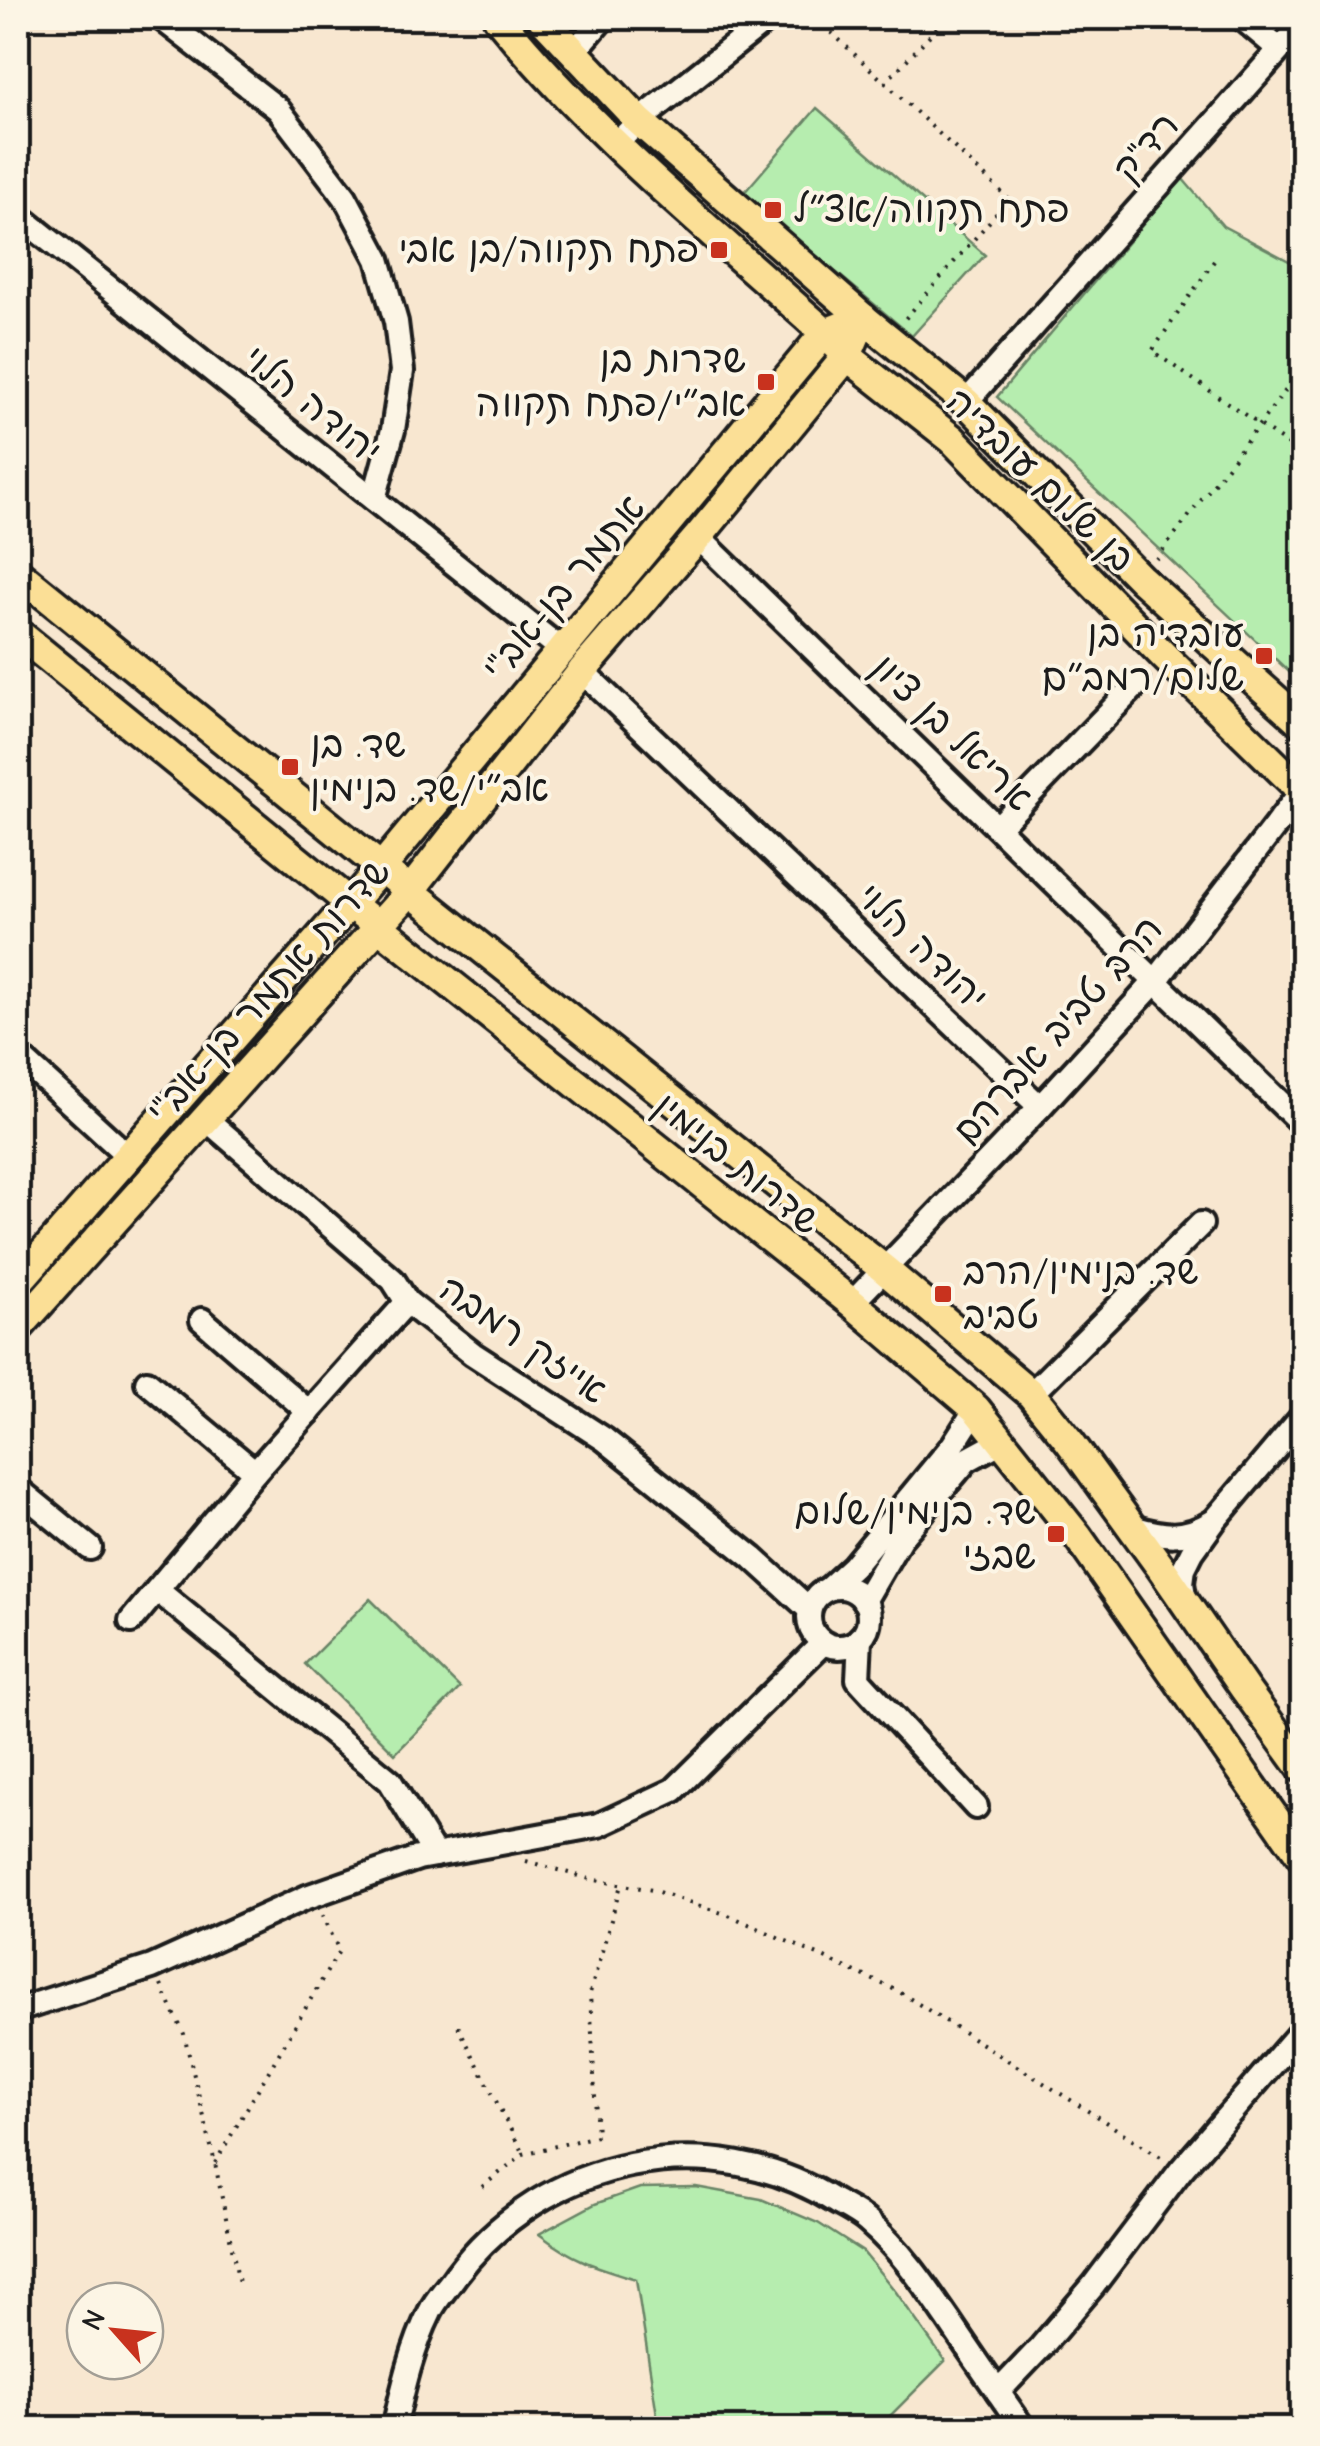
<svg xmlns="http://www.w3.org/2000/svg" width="1320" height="2446" font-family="'Comic Neue','Playpen Sans Hebrew',sans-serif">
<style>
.green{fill:#b6edaf;stroke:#698466;stroke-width:2.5}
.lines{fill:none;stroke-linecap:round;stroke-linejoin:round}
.minor-casing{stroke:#1c1c1c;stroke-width:30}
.major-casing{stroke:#1c1c1c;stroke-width:35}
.path{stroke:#1c1c1c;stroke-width:4;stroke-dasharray:2.5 8;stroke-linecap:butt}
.minor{stroke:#fcf5e5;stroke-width:22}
.major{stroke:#fbdf96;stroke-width:28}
.poi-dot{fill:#c8321e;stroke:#fcf5e5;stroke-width:4}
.labels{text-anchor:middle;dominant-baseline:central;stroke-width:8;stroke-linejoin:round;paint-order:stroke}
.street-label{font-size:38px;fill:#1c1c1c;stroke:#fcf5e5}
.poi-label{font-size:38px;fill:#1c1c1c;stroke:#fcf5e5;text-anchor:end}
</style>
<rect width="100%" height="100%" fill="#f8e7d0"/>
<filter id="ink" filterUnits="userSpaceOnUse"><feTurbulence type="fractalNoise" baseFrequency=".01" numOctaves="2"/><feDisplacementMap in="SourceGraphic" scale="20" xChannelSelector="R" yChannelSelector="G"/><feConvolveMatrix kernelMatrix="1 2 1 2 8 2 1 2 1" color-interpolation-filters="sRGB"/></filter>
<g filter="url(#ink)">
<g class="green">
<polygon points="817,108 985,255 912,336 743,194"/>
<polygon points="1182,178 1223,226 1302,268 1302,684 997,397"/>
<polygon points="370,1599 460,1688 395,1754 305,1664"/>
<path d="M696 2187 761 2199 818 2223 863 2252 896 2292 945 2361 878 2428H659L636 2279C596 2267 573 2260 539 2234L595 2204 640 2188Z"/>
</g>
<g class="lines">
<g class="minor-casing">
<g id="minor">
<polyline points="161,18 278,109 345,197 378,259 396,322 402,371 393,430 374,499"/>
<polyline points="1242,18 1279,49"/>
<polyline points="574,52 603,18"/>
<polyline points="616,144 639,121 769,18"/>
<polyline points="18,215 562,650"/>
<polyline points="966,402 1290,38 1302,34"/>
<polyline points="698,537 1302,1124"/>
<polyline points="582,671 1040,1107"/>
<polyline points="998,827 1138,683"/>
<polyline points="18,1055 128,1156"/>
<polyline points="206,1119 393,1280 407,1302 473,1354 604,1439 753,1558 809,1609"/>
<polyline points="852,1303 1040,1107 1155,982 1302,791"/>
<polyline points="202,1320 309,1412"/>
<polyline points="147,1382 255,1472"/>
<polyline points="1031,1394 1201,1224"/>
<polyline points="18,1489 90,1548"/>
<path d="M1132 1527C1163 1536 1184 1540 1212 1522"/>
<circle cx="839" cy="1617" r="30"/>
<polyline points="829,1588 853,1566 953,1445 976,1409"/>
<polyline points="157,1590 390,1781 435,1855"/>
<polyline points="864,1601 900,1539 967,1460 1002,1441"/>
<polyline points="1185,1601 1182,1583 1184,1568 1192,1552 1215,1520 1302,1417"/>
<polyline points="131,1621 255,1472 407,1302"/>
<polyline points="860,1638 858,1679 976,1807"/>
<polyline points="18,2010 152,1967 307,1897 418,1858 599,1825 674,1790 823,1643"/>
<polyline points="998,2392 1041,2347 1093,2286 1181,2170 1302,2030"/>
<path d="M394 2428C403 2389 412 2348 430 2312 436 2299 448 2287 456 2275 544 2157 711 2123 836 2202 847 2208 859 2214 868 2222 901 2250 926 2287 950 2322 974 2358 999 2393 1023 2428"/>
</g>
</g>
<g class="major-casing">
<g id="major">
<path d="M498 18C593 135 713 232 825 333L847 356 952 439 1164 656 1302 791"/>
<polyline points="542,18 639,121 863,318 966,402 1141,579 1302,723"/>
<polyline points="18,573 410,891 885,1270 1031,1394 1070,1442 1162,1569 1244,1688 1302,1768"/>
<polyline points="18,633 378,926 852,1303 976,1409 1078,1537 1302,1857"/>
<polyline points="18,1282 381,868 825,333 863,318"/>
<polyline points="18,1328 410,891 582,671 698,537 847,356 863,318"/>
</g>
</g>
<g class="path">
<polyline points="816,18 1009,199 904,320"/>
<polyline points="885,83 946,18"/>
<polyline points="1214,261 1152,351 1302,454"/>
<polyline points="1156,559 1302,369"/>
<polyline points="526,1861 590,1879 652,1890 731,1916 898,1991 1164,2159"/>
<polyline points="161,1985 184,2034 215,2163 239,2283"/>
<polyline points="458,2026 523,2154"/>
<polyline points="215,2163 339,1951 323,1915"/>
<polyline points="482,2187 523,2154 597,2136 590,1993 621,1885"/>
</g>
<use href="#minor" class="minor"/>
<use href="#major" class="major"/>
</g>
</g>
<g class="poi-dot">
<rect x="763" y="200" width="20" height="20" rx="5"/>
<rect x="709" y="240" width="20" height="20" rx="5"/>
<rect x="756" y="372" width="20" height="20" rx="5"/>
<rect x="1254" y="646" width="20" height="20" rx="5"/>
<rect x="280" y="757" width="20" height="20" rx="5"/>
<rect x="933" y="1284" width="20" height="20" rx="5"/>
<rect x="1046" y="1524" width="20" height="20" rx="5"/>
</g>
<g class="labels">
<g class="street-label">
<text transform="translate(1146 147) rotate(-48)">רד"ק</text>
<text transform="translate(312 405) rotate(39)">יהודה הלוי</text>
<text transform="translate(1040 480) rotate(44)">בן שלום עובדיה</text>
<text transform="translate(564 588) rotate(-50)">אתמר בן-אב"י</text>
<text transform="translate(952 733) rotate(44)">אריאל בן ציון</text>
<text transform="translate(922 947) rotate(44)">יהודה הלוי</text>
<text transform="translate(269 991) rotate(-48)">שדרות אתמר בן-אב"י</text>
<text transform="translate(1058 1030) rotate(-48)">הרב טביב אברהם</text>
<text transform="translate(737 1164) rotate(39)">שדרות בנימין</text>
<text transform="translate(523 1340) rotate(35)">אייזק רמבה</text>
</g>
<g class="poi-label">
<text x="793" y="210" text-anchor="start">פתח תקווה/אצ״ל</text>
<text x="699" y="250">פתח תקווה/בן אבי</text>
<text x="746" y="360">שדרות בן<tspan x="746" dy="44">אב״י/פתח תקווה</tspan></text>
<text x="1244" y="634">עובדיה בן<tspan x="1244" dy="44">שלום/רמב״ם</tspan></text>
<text x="310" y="745" text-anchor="start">שד. בן<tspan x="310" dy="44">אב״י/שד. בנימין</tspan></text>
<text x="963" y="1272" text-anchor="start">שד. בנימין/הרב<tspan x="963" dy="44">טביב</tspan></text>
<text x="1036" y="1512">שד. בנימין/שלום<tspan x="1036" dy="44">שבזי</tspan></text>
</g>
</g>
<rect width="1320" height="2446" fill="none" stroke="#fcf5e5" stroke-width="60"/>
<rect x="30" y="30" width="1260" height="2386" fill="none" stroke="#1c1c1c" stroke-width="4" filter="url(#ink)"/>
<g transform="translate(115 2331) rotate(297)"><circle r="48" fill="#fcf5e5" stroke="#a29e95" stroke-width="2.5"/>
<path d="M0-8L18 38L0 25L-18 38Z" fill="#c8321e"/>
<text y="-15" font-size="28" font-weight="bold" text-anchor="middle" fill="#1c1c1c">N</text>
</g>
</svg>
